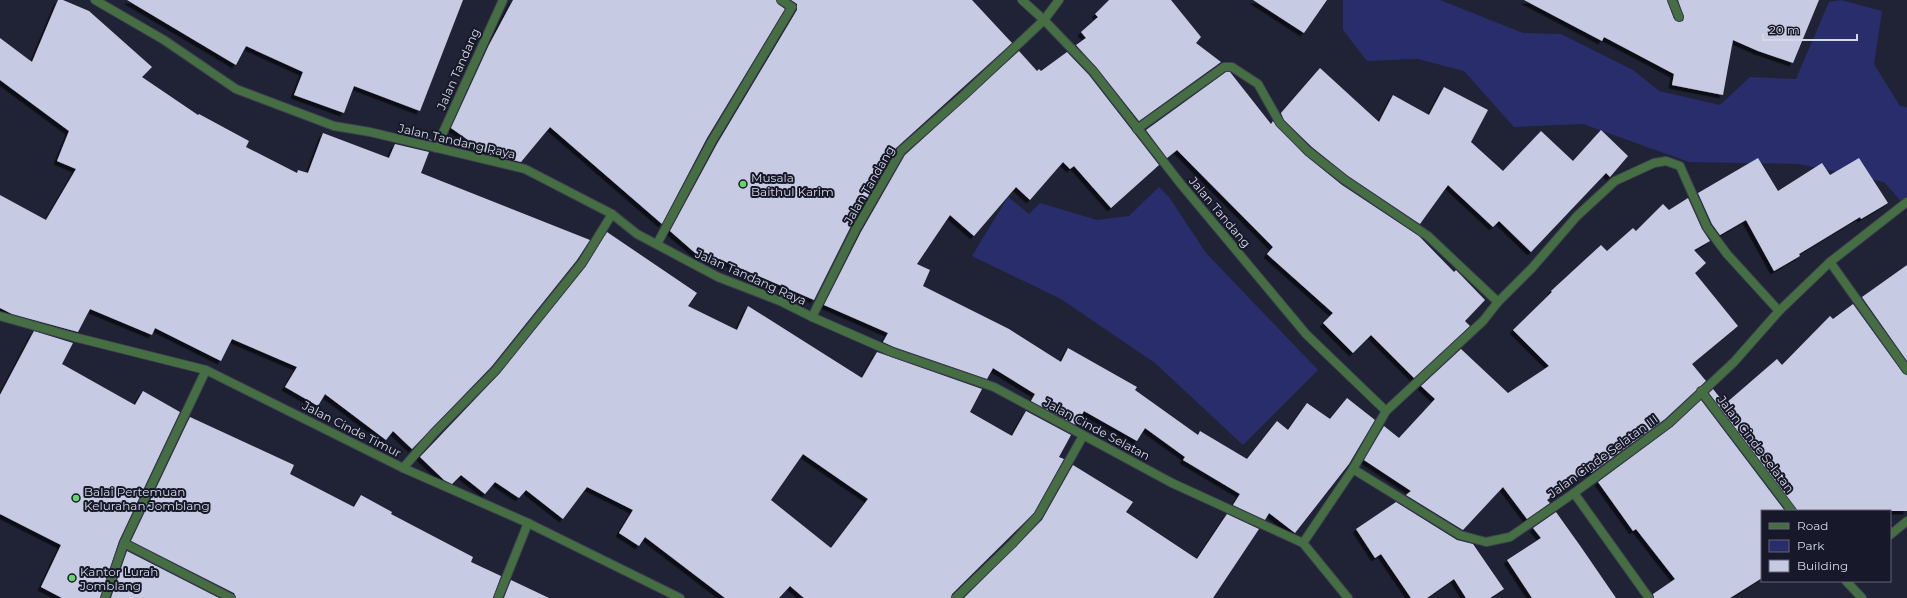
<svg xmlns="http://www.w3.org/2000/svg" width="1907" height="598" font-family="Montserrat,sans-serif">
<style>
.green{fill:#2a2d6b}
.building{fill:#c6cbe3;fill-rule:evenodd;filter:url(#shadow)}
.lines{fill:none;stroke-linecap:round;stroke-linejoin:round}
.minor-casing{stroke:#3d4051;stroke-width:10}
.tertiary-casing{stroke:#3d4051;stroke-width:10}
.minor{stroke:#456f43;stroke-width:8}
.tertiary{stroke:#456f43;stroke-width:8}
.poi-dot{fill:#68d465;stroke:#17192a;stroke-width:1.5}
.labels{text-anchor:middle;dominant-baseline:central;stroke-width:4;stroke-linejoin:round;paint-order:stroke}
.street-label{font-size:12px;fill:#d5d8e4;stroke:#17192a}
.poi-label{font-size:12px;fill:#d5d8e4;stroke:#17192a;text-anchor:start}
</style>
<defs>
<filter id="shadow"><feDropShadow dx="-3.5" dy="3.5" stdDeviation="0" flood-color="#0009"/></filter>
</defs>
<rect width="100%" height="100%" fill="#202335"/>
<g class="green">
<polygon points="1343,0 1440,0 1523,33 1561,34 1633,70 1659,91 1720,105 1750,77 1796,79 1829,2 1841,0 1882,11 1874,64 1900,106 1907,107 1907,208 1884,182 1799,164 1689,162 1583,124 1514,127 1464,71 1418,59 1367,61 1343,30"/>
<polygon points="1159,187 1169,197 1206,253 1318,370 1243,445 1155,363 1061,299 972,256 1008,197 1029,214 1040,203 1097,220 1129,216"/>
</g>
<g class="building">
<polygon points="58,0 63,0 89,11 152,67 142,77 198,115 199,114 249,141 246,147 297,173 298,170 308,173 323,133 389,158 395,144 429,152 421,173 590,240 577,260 492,366 412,449 393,431 386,440 325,394 318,406 285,387 297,367 232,339 221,361 155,328 152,335 90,309 78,332 12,314 0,308 0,195 46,220 76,169 57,161 69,131 0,80 0,38 32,62"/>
<polygon points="127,0 463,0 420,111 354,86 344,113 294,95 303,72 246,46 236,65"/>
<polygon points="513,0 776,0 778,4 785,9 707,138 662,224 550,127 521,162 488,154 451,128 489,45"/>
<polygon points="791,0 972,0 1012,43 896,148 851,226 814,300 705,253 702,259 670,231 717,144 797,10 797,4"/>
<polygon points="1109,0 1171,0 1201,37 1196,43 1221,62 1139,121 1097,68 1076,45 1086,38 1081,32 1098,17 1095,14"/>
<polygon points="1253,0 1327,0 1304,33"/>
<polygon points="1524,0 1667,0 1674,19 1679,22 1683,21 1684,17 1678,0 1819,0 1793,63 1758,51 1733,40 1723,95 1672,85 1674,74 1604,37 1602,41"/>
<polygon points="1019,51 1037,71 1039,69 1041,71 1067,52 1089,75 1159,165 1111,208 1074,166 1070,169 1063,162 1030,200 1016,187 974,236 950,215 917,264 930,270 923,286 1009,329 1061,362 1068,348 1137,387 1135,390 1198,435 1200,431 1247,459 1277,421 1288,430 1307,403 1330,419 1347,398 1375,420 1349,464 1295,533 1269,513 1265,520 1233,505 1240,494 1183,460 1185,457 1145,428 1137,441 1084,411 1076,425 1031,401 1035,394 993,368 987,379 894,347 883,342 888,333 824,305 861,232 905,155"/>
<polygon points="1320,68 1379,122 1393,95 1429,115 1444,87 1488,110 1471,142 1503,171 1541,131 1573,161 1601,130 1628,156 1610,177 1606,173 1531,252 1499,221 1493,227 1448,185 1420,224 1348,176 1312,147 1284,120 1281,113"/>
<polygon points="1226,72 1230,72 1271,124 1273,121 1305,155 1342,185 1419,236 1454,272 1456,270 1485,300 1465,321 1470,326 1414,378 1371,335 1353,353 1323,323 1333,313 1267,254 1273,247 1177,150 1167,158 1146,130"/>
<polygon points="402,127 433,141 399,133"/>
<polygon points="1758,158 1778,191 1822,163 1830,175 1859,158 1888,203 1861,219 1860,217 1799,254 1800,256 1774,271 1746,220 1720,235 1712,224 1698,193"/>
<polygon points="1688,198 1702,229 1710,241 1694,250 1706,263 1695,273 1738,326 1692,364 1706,381 1665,419 1591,473 1588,469 1547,500 1550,503 1527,519 1503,487 1463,530 1406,495 1411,491 1364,460 1384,426 1399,438 1435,399 1421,386 1461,349 1508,393 1549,366 1513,330 1552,292 1551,291 1601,245 1607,251 1633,228 1636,231 1663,204 1669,210"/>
<path d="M607 232 697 293 688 306 737 330 748 306 862 378 877 352 982 389 970 412 1012 436 1026 411 1071 435 1059 457 1064 459 1034 513 952 594 951 598H804L790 586 779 598H725L645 537 639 546 619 533 633 510 587 487 563 519 526 490 519 498 495 482 485 494 461 475 452 484 444 480 420 457 500 373 586 266ZM803 454 868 499 831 548 771 500Z"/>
<polygon points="1907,265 1907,361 1862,297"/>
<polygon points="1853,304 1903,373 1907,375 1907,511 1797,511 1709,393 1713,389 1725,404 1777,359 1782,365 1830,316 1833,319"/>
<polygon points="34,331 73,343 62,364 135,405 143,391 180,412 119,541 100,598 62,598 41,587 61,545 0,514 0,395"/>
<polygon points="1701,400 1785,511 1762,511 1762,578 1730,598 1654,598 1653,594 1675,579 1636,529 1633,531 1598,482 1672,427"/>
<polygon points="190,417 294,465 290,474 354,507 361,495 392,512 391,514 473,557 471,562 501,576 493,598 236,598 234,593 131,541"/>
<polygon points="1073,465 1133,502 1126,512 1197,559 1227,514 1259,529 1213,598 964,598 1042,520"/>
<polygon points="1396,502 1457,540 1473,544 1504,589 1490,598 1466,598 1454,579 1427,598 1411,598 1381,554 1375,558 1356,529"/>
<polygon points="1556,512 1581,547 1616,598 1532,598 1507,560 1541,538 1533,528"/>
<polygon points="127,551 219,598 111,598"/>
<polygon points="511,580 549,598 504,598"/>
</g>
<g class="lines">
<g class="minor-casing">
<g id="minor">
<polyline points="1022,0 1044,20 1093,71 1180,183 1306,334 1386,411"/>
<polyline points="1672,0 1679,17"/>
<polyline points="1137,129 1224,67 1232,67 1258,84 1280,123 1308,151 1345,180 1428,236 1498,302"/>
<polyline points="436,148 503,0"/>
<polyline points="657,244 712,141 792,7 781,0"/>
<polyline points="1830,262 1907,370"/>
<polyline points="0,316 74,337 206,370 403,468 528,523 680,598"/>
<polyline points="812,317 856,229 901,151 963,96 1044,20 1059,0"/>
<polyline points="1701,391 1792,511"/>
<polyline points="403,468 433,434 496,370 582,263 612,214"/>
<polyline points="1353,469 1460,535 1486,542 1510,537 1574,493 1669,423 1734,362 1779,311 1830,262 1907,202"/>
<polyline points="1574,493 1649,598"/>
<polyline points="1890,535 1907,521"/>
<polyline points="124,543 231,598"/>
<polyline points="1303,543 1353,469 1386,411 1483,321 1498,302 1532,268 1577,216 1615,181 1654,163 1666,161 1680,166 1707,227 1727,254 1779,311"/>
<polyline points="1846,581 1862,598"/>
<polyline points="105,598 124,543 206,370"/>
<polyline points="498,598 528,523"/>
<polyline points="956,598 1012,544 1038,516 1083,436"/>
</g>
</g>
<g class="tertiary-casing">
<polyline id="tertiary" points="95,0 164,40 236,89 334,126 370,132 525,169 612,214 637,234 718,277 780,301 812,317 892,352 994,387 1172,483 1303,543 1348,598"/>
</g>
<use href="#minor" class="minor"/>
<use href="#tertiary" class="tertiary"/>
</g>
<g class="poi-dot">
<circle cx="743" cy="184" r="4"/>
<circle cx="76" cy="498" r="4"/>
<circle cx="72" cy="578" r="4"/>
</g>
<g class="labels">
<g class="street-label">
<text transform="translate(458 69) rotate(-66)">Jalan Tandang</text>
<text transform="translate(457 141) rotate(13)">Jalan Tandang Raya</text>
<text transform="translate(869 185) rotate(-60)">Jalan Tandang</text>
<text transform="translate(1220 212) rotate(50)">Jalan Tandang</text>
<text transform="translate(751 277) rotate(24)">Jalan Tandang Raya</text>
<text transform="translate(352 429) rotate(27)">Jalan Cinde Timur</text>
<text transform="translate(1097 429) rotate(28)">Jalan Cinde Selatan</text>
<text transform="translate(1756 444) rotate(53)">Jalan Cinde Selatan</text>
<text transform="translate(1603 456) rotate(-36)">Jalan Cinde Selatan III</text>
</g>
<g class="poi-label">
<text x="751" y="177">Musala<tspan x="751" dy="14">Baithul Karim</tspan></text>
<text x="84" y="491">Balai Pertemuan<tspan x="84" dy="14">Kelurahan Jomblang</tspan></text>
<text x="80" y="571">Kantor Lurah<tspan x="80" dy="14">Jomblang</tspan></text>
</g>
</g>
<rect x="1761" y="510" width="130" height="72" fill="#17192a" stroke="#636574"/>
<rect x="1769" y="523" width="20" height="6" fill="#456f43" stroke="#636574"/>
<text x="1797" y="530" font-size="12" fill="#d5d8e4">Road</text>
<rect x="1769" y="540" width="20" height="12" fill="#2a2d6b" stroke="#636574"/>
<text x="1797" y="550" font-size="12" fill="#d5d8e4">Park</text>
<rect x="1769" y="560" width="20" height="12" fill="#c6cbe3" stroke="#636574"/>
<text x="1797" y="570" font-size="12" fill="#d5d8e4">Building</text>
<path d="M1763 34v6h94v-6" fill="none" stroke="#d5d8e4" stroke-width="2"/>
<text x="1769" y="34" font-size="12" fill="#d5d8e4" stroke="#17192a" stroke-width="3" paint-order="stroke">20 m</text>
</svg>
